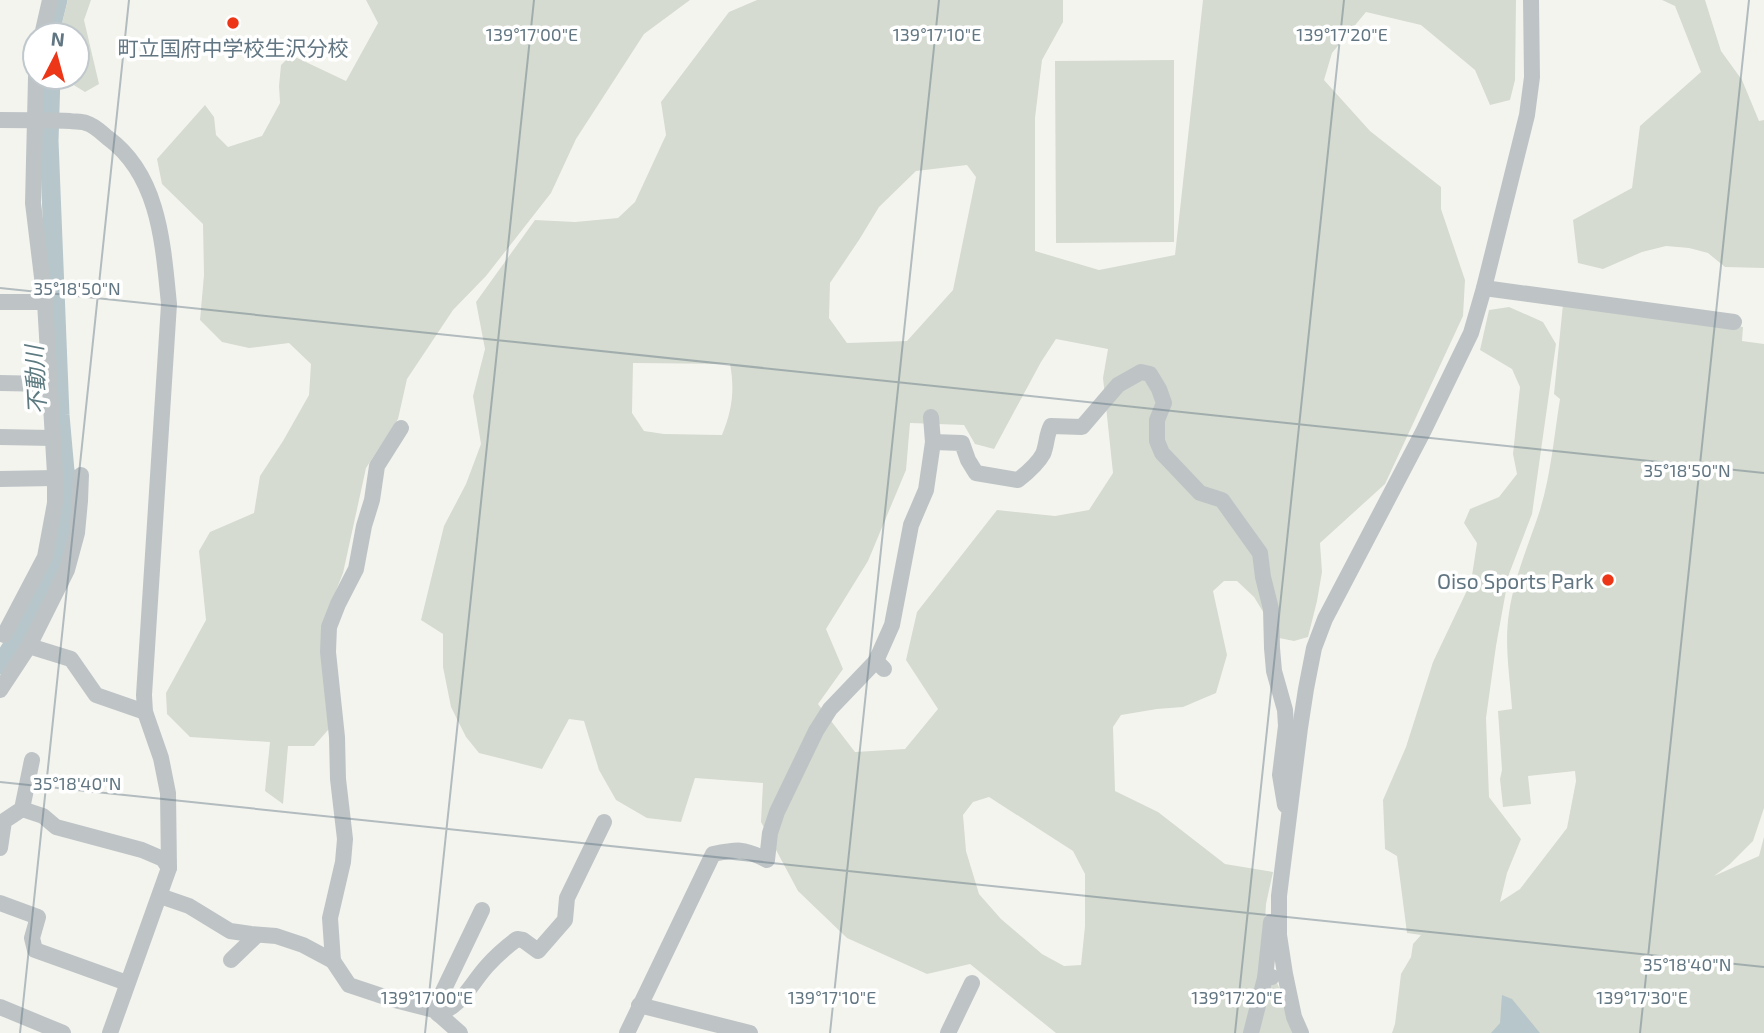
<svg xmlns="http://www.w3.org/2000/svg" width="1764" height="1033" font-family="'Exo 2','Noto Sans JP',sans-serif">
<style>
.green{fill:#d5dbd0;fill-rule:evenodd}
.water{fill:#b7c6ca}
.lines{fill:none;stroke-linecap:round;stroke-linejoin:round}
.river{stroke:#b7c6ca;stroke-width:19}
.minor{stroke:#bec4c6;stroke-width:16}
.ticks{fill:none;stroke:#617682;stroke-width:2;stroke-opacity:0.45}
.poi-dot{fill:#ed3617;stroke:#fff;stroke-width:2.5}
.labels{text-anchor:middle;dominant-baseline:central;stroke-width:7;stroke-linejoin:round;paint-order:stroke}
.poi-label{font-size:21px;fill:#617682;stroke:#fff}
.water-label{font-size:23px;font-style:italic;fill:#5c7a80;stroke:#fff}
.ticks-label{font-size:18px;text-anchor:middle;fill:#617682;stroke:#fff;stroke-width:7;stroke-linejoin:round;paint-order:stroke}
</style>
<rect width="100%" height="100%" fill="#f4f4ef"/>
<g class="green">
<polygon points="68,0 91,0 84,20 99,84 85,92 64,79 64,77 77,77 77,35 59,35"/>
<polygon points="366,0 690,0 644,34 576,139 551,193 486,276 453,310 407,379 398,419 366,468 343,573 322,626 342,714 314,746 288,746 283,804 265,791 270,742 190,737 167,714 166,693 206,620 199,551 210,532 254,513 260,476 283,441 309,395 311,364 289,343 249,348 222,342 200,320 204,275 203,224 162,184 157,159 205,105 214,117 216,135 228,147 262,136 280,103 279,86 281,65 291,55 346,81 378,23"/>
<path d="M757 0H1063V22L1042 60 1035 118V251L1099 270 1175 255 1203 0H1516L1515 80 1510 100 1490 105 1475 70 1421 25 1366 12 1332 53 1324 80 1370 131 1441 187V209L1465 280 1463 316 1385 484 1320 543 1322 572 1317 601 1308 637 1294 641 1279 638 1254 597 1237 581H1224L1213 591 1227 655 1216 693 1183 707 1157 709 1121 715 1113 727 1115 791 1158 812 1225 864 1273 872 1266 904 1263 955 1285 999 1294 1033H1056L970 964 927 974 847 938 798 891 761 822 763 783 695 778 681 822 647 818 616 800 599 770 584 721 569 719 542 769 479 753 466 737 451 707 443 667V634L421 620 444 526 466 484 481 444 473 396 485 349 476 302 535 220 575 222 618 218 635 202 666 135 661 102 729 12ZM967 165 976 177 953 290 907 341 847 343 829 318 830 283 859 240 879 207 916 171ZM1056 339 1108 349 1103 378 1113 473 1089 510 1055 516 997 510 917 612 906 660 938 709 905 749 855 752 818 704 843 669 826 629 868 561 906 470 910 423 964 425 975 444 994 449 1041 362ZM633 363 730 364C735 390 732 411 722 435L664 434 644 431 632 413ZM989 797 1073 851 1085 874V926L1081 965 1064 966 1042 954 1001 919 979 894 966 851 963 815 973 802Z"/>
<polygon points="1662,0 1705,0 1721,51 1742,80 1759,121 1764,120 1764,268 1725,267 1708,253 1689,248 1666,246 1642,252 1603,269 1578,263 1573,220 1632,188 1640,126 1701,72 1675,6"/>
<polygon points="1174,60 1174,242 1056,243 1055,61"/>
<path d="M1563 304 1743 327 1742 341 1764 344V808L1753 841 1730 864 1714 876 1759 856 1764 837V1033H1392L1395 1024 1401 974 1411 957 1413 944 1421 935 1407 933 1397 856 1385 849 1383 800 1406 747 1433 662 1471 582 1477 543 1464 523 1470 509 1499 497 1517 474 1513 454 1520 387 1512 369 1480 350 1489 310 1509 307 1543 322 1556 344 1532 514 1509 574 1496 646 1486 718 1489 797 1521 839 1507 873 1500 902 1520 889 1567 828 1576 781 1575 771 1528 776 1531 804 1503 807 1500 779 1502 770 1498 711 1512 709C1510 677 1504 644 1509 613 1514 577 1529 544 1540 510 1551 474 1554 436 1560 399L1554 394Z"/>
</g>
<polygon class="water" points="1502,995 1512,999 1540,1033 1491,1033 1500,1023"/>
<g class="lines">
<g class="river">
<polyline points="52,35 53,20 58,0"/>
<polyline points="0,665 27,623 56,566 64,530 70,484 65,471 60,415 49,141 51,77"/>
</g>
<g class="minor">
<polyline points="42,35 50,0"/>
<path d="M0 120C23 120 47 120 70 121 75 122 81 121 86 123 94 125 102 133 108 138 160 176 163 246 169 304L144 695 145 712 161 758 168 793 169 868 110 1033"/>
<polyline points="1484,288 1734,322"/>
<polyline points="0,302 45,302"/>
<polyline points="0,383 49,384"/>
<polyline points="0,437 52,438"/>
<path d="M933 442 962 443 968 460 976 473 1018 480C1027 473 1037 465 1043 454 1047 445 1046 435 1051 426L1082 427 1118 385 1141 372 1150 374 1159 389 1164 403 1157 420V441L1162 453 1200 493 1222 500 1260 553 1263 577 1271 609 1272 648 1274 671 1285 710 1286 726 1280 775 1285 805"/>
<polyline points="0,479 55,478"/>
<polyline points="4,635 45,557 55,503 55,474 45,302 33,203 36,77"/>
<polyline points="29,646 71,659 96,695 145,712"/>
<polyline points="876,661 892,625 911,525 926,490 933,442 931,417"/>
<polyline points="0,690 29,646 67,570 77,533 80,501 81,475"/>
<polyline points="22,809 43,816 56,827 142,850 163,859 169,868"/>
<polyline points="0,848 4,821 22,809 32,760"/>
<polyline points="160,896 189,906 230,931 251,934 276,936 303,945 333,961 349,985 391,999 434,1010 460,1033"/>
<polyline points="0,903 38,917 32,938 35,950 127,983"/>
<polyline points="231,960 257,935"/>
<polyline points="333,961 330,918 343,862 345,839 338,779 337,737 328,652 329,627 338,604 356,569 364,526 372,500 377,466 401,428"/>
<polyline points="1265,978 1271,922"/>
<polyline points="639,1005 750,1033"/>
<polyline points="0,1007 63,1033"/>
<polyline points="434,1010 482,910"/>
<path d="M438 1014C463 1005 470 985 487 966 496 956 506 947 517 939L523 940 538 951 565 920 567 898 604 822"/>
<path d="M627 1033 713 854C738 849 743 848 767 860L770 833 777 812 816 731 830 709 876 661 884 669"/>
<polyline points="948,1033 972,983"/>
<polyline points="1251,1033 1265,978 1272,977"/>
<polyline points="1301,1033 1294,1017 1285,974 1279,935 1279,896 1300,728 1306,689 1314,648 1325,619 1423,432 1471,333 1484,288 1527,115 1532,77 1531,0"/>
</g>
</g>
<path class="ticks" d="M0 288 1764 473M0 782 1764 967M20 1033 129 0M425 1033 534 0M830 1033 939 0M1235 1033 1344 0M1640 1033 1749 0"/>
<g class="poi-dot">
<circle cx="233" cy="23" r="7"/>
<circle cx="1608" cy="580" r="7"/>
</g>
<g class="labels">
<g class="poi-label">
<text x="233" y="47">町立国府中学校生沢分校</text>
<text x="1594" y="580" text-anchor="end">Oiso Sports Park</text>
</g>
<g class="water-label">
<text transform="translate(35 380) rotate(-93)">不動川</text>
</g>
</g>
<g class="ticks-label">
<text x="532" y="41">139°17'00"E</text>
<text x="937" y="41">139°17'10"E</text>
<text x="1342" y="41">139°17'20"E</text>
<text x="77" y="295">35°18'50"N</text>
<text x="1687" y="477">35°18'50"N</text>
<text x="77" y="790">35°18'40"N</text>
<text x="1687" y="971">35°18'40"N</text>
<text x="427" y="1004">139°17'00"E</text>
<text x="832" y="1004">139°17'10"E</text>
<text x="1237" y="1004">139°17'20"E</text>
<text x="1642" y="1004">139°17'30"E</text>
</g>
<g transform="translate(56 56) rotate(6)"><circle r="33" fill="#ffffff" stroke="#c0c8cd" stroke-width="2"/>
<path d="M0-5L12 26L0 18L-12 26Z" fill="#ed3617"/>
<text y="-10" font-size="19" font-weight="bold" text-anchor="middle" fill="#617682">N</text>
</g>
</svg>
